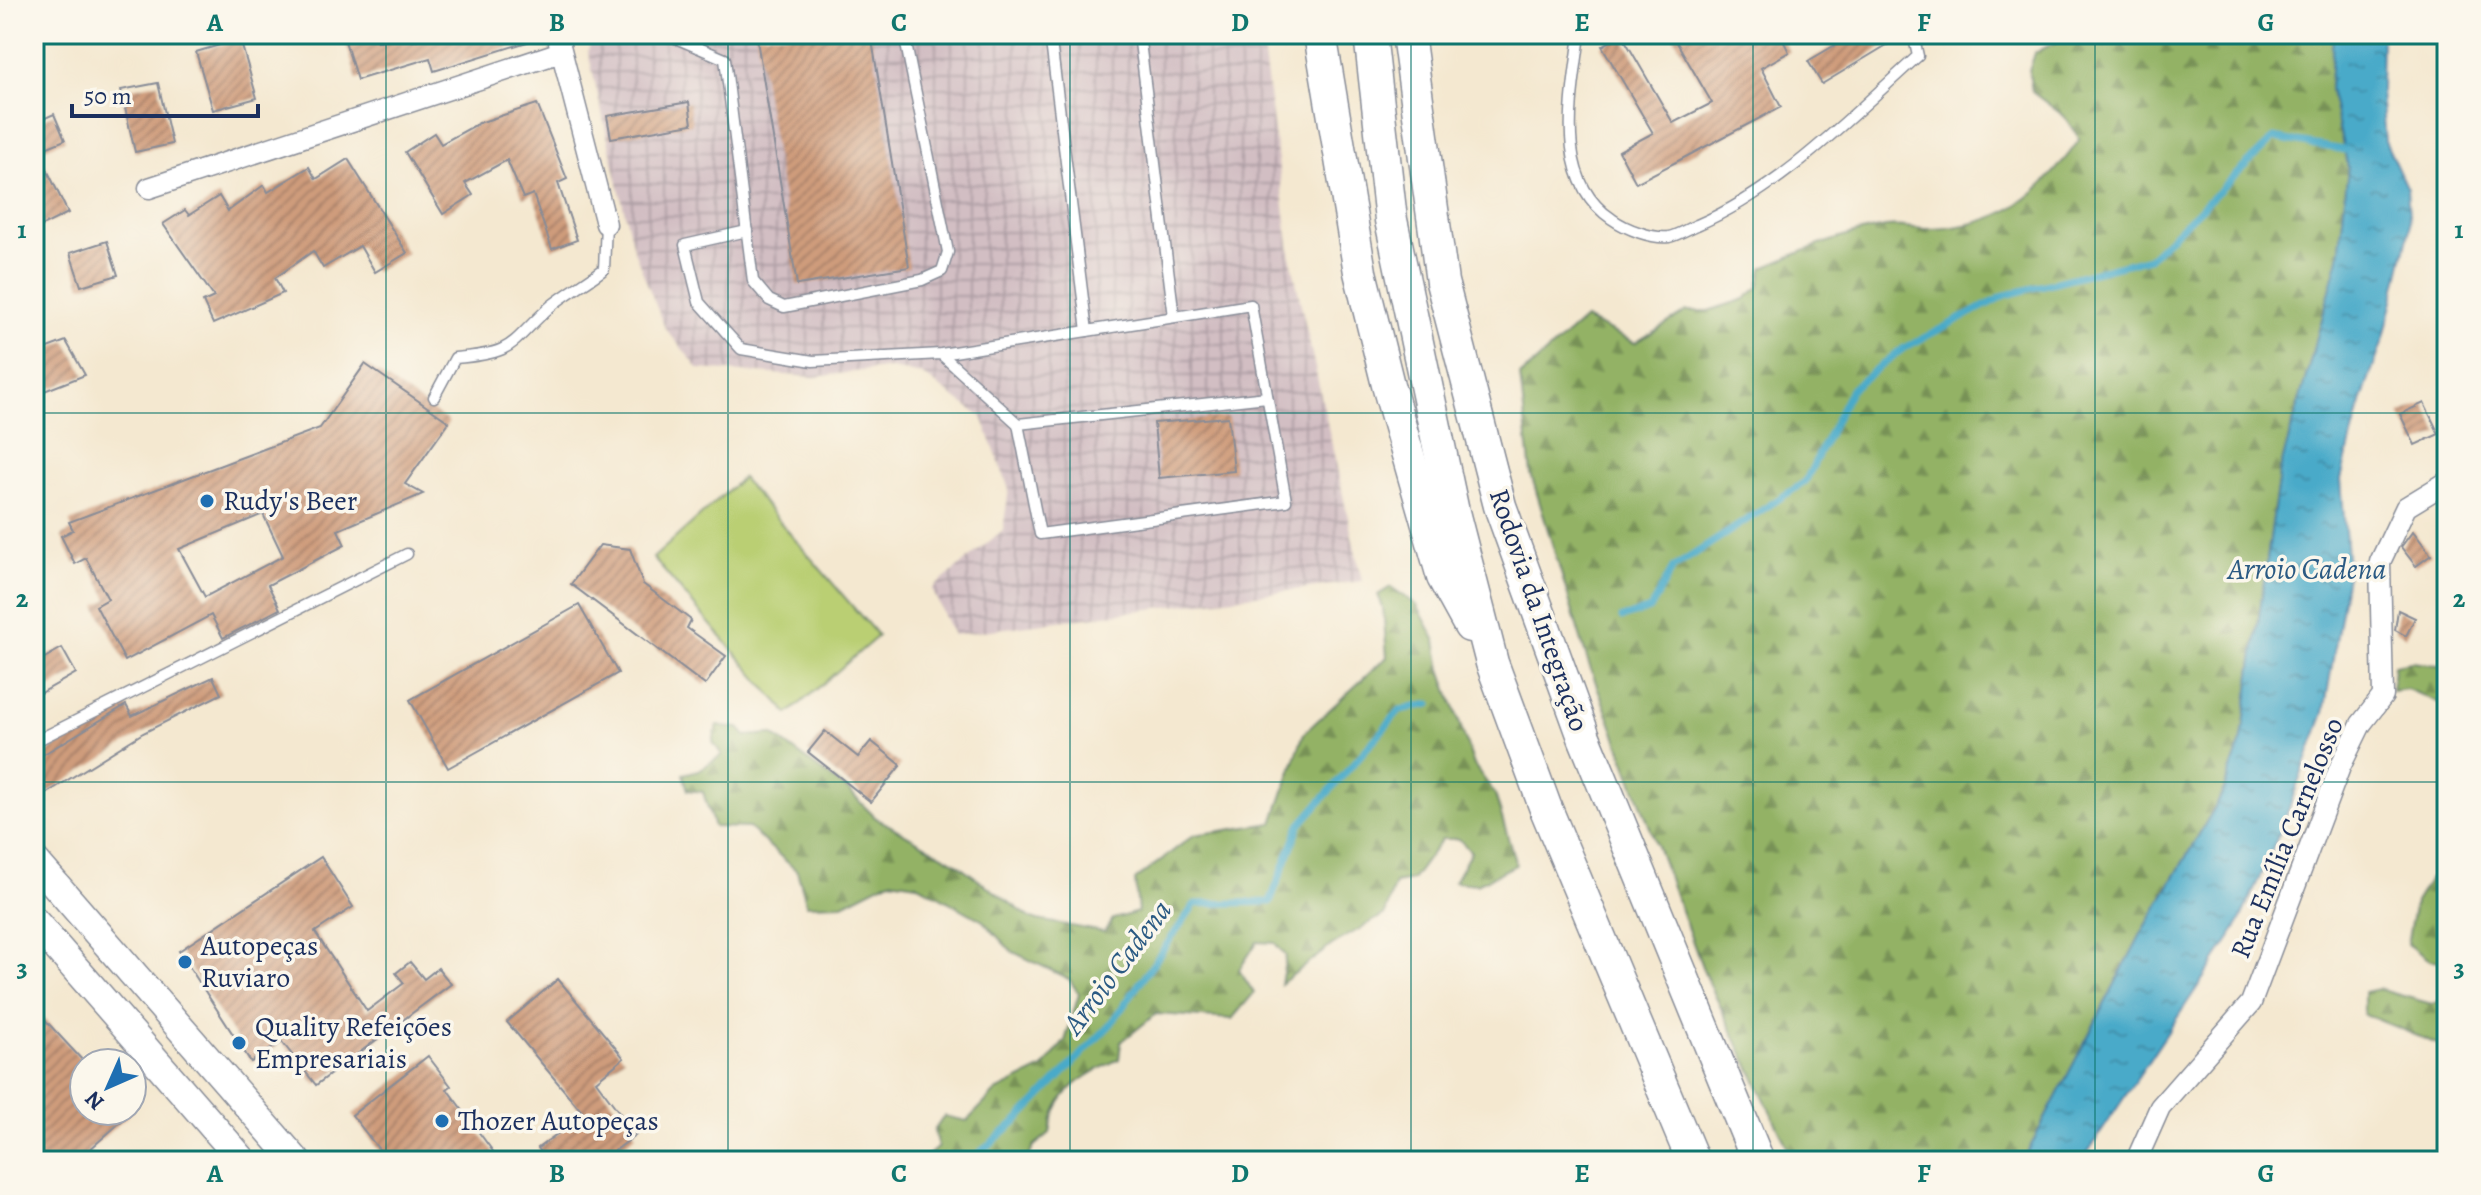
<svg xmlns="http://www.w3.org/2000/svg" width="2481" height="1195" font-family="Alegreya,serif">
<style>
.industrial{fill:url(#industrial-grid)}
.grass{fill:#bacf73;stroke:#6a7f68;stroke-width:2}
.forest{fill:url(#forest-firs);stroke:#577062;stroke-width:2}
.water{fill:url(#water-ripples);stroke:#326c94;stroke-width:2}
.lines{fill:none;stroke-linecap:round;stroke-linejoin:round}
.stream{stroke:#4aaac9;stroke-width:7}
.building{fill:url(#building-hatch);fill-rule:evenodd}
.service-casing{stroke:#888c97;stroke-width:13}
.minor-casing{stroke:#888c97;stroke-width:23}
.secondary-casing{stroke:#888c97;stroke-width:31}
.trunk-casing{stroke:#888c97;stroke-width:35}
.service{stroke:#fff;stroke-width:10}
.minor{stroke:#fff;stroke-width:20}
.secondary{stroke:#fff;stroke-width:28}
.trunk{stroke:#fff;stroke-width:32}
.grid{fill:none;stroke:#0f766e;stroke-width:2;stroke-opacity:0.55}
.poi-dot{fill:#1f6fb2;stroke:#fbf7ec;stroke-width:3}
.labels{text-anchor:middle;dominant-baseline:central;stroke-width:7;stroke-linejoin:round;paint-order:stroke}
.poi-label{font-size:28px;fill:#1b2f5e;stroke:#fbf7ec;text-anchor:start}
.street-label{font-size:28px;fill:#1b2f5e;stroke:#fbf7ec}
.water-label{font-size:30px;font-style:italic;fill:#2b5a83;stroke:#fbf7ec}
.neatline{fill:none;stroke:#0f766e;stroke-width:3}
.grid-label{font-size:26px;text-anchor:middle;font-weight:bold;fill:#0f766e}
</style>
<defs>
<pattern id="industrial-grid" width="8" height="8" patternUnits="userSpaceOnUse" patternTransform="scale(2)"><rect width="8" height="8" fill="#d2bec3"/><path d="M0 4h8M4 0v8" fill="none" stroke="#aa9ba2"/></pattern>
<pattern id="forest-firs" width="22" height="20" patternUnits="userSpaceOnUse" patternTransform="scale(2)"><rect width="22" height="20" fill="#93b265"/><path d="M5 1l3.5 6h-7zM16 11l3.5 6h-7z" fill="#779156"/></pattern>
<pattern id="water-ripples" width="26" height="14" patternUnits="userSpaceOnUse" patternTransform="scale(2)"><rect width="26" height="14" fill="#4aaac9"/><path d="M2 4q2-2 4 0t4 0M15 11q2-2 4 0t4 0" fill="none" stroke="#3d8ba6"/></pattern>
<pattern id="building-hatch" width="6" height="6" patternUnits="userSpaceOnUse" patternTransform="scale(2)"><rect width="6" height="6" fill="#cf9c7c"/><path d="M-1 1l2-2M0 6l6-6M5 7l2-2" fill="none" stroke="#a78069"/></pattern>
</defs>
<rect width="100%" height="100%" fill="#fbf7ec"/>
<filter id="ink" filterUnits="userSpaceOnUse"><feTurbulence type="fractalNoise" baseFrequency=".0125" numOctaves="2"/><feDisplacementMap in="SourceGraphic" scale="16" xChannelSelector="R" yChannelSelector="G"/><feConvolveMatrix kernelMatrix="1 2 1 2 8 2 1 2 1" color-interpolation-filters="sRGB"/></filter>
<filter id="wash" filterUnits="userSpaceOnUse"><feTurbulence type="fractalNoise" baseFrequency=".006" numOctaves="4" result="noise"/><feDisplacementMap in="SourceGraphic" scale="32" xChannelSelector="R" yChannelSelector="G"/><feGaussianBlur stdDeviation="1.8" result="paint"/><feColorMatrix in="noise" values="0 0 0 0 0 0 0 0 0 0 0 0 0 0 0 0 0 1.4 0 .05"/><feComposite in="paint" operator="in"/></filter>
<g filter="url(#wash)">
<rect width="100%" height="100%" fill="#f4e8d0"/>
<polygon class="industrial" points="592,34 1261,34 1291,259 1362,581 953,635 932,589 1003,530 1009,489 982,417 921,374 884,368 815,377 699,369 665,328 633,248 588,52"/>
<polygon class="grass" points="742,478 878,636 788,714 653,558"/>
<g class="forest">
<path d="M2071 34H2164L2188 46 2195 34H2333L2330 89 2348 167 2339 258 2279 474 2242 739 2222 795 2140 936 2023 1161H1794L1704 972 1587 659 1531 474 1520 376 1585 319 1635 343 1687 311H1708L1745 299 1759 287 1763 268C1803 251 1842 234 1886 227 1900 225 1914 229 1929 229 2002 227 2039 197 2080 139L2064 116 2032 92 2029 71 2035 53Z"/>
<path d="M1391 587 1417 605 1436 641 1441 669 1474 765 1495 794 1516 865 1477 884 1454 882 1471 852 1459 839H1442L1412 880 1395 883 1385 914 1332 945 1281 984 1286 956 1275 943 1257 942 1239 970 1254 993 1232 1019 1156 1014 1121 1042 1119 1059C1085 1076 1055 1090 1050 1133L1034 1146 1027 1161H922L938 1147 934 1131 944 1116 967 1121 996 1091 1043 1068 1065 1041 1079 994 1069 979 1011 951 983 921 917 884 890 880 843 904 807 905 797 871 749 828 714 827 703 792 688 790 683 774 699 770 722 755 713 742 717 726 739 728 746 736 772 734 849 791 876 818 952 860 1032 919 1104 932 1113 919 1138 912 1135 880 1194 835 1273 823 1304 733 1387 657 1383 607 1378 595Z"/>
<polygon points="2411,662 2447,666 2447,706 2407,689 2392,691 2394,665"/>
<polygon points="2447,877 2447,962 2430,960 2407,944 2415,902 2430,878"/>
<polygon points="2378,989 2432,1004 2447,1001 2447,1048 2364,1014 2364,992"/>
</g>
<polygon class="water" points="2333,34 2382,34 2381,91 2385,141 2407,189 2410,228 2384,338 2362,399 2341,479 2348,569 2324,713 2280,832 2236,929 2082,1161 2023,1161 2140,936 2222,795 2242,739 2279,474 2339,258 2348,167 2330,89"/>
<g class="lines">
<g class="stream">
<polyline points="1622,618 1650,609 1673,568 1805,482 1851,389 1904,348 2006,295 2149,258 2274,138 2350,151"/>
<polyline points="970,1161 1020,1118 1111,1024 1195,904 1270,902 1300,825 1400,710 1430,704"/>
</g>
</g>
<g id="blocks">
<g class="building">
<polygon points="343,34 375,34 377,42 402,34 411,34 413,41 433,34 540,34 540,38 434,71 430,58 357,80"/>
<polygon points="756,34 871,34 909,267 797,285"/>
<polygon points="1672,34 1780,34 1789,52 1761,68 1781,107 1636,183 1619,151 1653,133 1602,46 1622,35 1673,123 1712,103"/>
<polygon points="1854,34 1905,34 1822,84 1808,61"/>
<polygon points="240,39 257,98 213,110 196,52"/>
<polygon points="158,83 172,144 135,152 121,90"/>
<polygon points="689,102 692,124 611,138 607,116"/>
<polygon points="537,104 567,179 558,183 577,240 552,249 533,194 523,198 507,160 465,183 473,195 443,214 405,152 434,133 441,144 479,123"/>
<polygon points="54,114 65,140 38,151 68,213 34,230 34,123"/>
<polygon points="348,159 407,253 375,272 360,246 323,268 313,251 275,278 283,293 213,324 203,302 214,297 163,224 185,210 189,215 219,196 228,211 264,185 268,192 309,167 316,179"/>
<polygon points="107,241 118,275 81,286 70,253"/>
<polygon points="66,341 85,375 34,395 34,353"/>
<path d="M365 364 449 422 405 484 423 494 338 530 345 545 268 585 280 609 223 638 211 615 125 661 96 606 108 599 86 558 75 564 61 536 73 530 69 522 320 428ZM263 514 283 556 205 597 179 549Z"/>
<polygon points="2424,403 2439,434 2415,445 2400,414"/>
<polygon points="1228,417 1234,471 1159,478 1154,423"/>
<polygon points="2413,531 2431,555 2416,566 2401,547"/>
<polygon points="600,545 630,549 643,584 691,620 687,628 726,656 705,685 571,584"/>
<polygon points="579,605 618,673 448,768 410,700"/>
<polygon points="2398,610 2415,618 2406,636 2395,630"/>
<polygon points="62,648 76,673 34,697 34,664"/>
<polygon points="213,677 221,694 143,733 42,796 34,784 34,760 126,705 132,716"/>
<polygon points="825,731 858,757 871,741 901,765 871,802 808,752"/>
<polygon points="321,857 353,907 315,932 367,1011 404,983 396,973 410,962 424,979 438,968 451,984 316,1085 282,1042 251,1062 179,951"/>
<polygon points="558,979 624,1058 596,1081 636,1135 601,1161 548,1161 538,1148 584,1114 507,1022"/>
<polygon points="34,1008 84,1062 84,1111 133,1111 88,1151 98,1161 34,1161"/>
<polygon points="428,1056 451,1086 447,1089 500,1161 388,1161 352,1115"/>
</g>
</g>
</g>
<g filter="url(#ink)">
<use href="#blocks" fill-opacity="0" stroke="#888c97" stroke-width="2"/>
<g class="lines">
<g class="service-casing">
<g id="service">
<polyline points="666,34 725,59 753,281 769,300 784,307 922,280 942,271 948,252 904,34"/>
<polyline points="1050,34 1087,331"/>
<polyline points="1139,34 1174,317"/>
<path d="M1580 34C1573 95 1552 179 1612 219 1626 229 1652 239 1669 237 1678 235 1689 228 1697 225 1781 189 1850 117 1918 56L1913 34"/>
<polyline points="747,231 685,245 699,302 741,349 813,361 941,354 1251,305 1286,501 1040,534 1018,424 941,354"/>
<path d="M434 397 455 358C518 353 508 344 551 306 567 293 587 282 604 269L606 224"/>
<polyline points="1018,424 1267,397"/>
<polyline points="34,742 407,554"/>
</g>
</g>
<g class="minor-casing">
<g id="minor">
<polyline points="557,34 606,224"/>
<polyline points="149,188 561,52"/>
<polyline points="2136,1161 2160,1107 2251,1003 2340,767 2361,724 2383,696 2380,562 2406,507 2447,482"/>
</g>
</g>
<g class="secondary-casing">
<g id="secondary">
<polyline points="34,860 296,1161"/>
<polyline points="34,921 243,1161"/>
</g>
</g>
<g class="trunk-casing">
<g id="trunk">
<polyline points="1320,34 1360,272 1388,385 1443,577 1470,626"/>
<polyline points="1370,34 1391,220 1453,512 1492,663 1546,809 1693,1161"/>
<polyline points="1408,34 1442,282 1500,506 1584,737 1758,1161"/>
</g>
</g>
<use href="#service" class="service"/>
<use href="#minor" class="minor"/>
<use href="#secondary" class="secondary"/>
<use href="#trunk" class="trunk"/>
</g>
</g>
<path class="grid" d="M386 34V1161M728 34V1161M1070 34V1161M1411 34V1161M1753 34V1161M2095 34V1161M34 413H2447M34 782H2447"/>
<g class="poi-dot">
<circle cx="207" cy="501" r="8"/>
<circle cx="185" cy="962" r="8"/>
<circle cx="239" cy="1043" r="8"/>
<circle cx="442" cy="1121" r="8"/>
</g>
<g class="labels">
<g class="poi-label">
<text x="223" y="501">Rudy's Beer</text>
<text x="201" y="946">Autopeças<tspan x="201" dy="32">Ruviaro</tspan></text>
<text x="255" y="1027">Quality Refeições<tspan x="255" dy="32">Empresariais</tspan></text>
<text x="458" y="1121">Thozer Autopeças</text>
</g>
<g class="street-label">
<text transform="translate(1539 610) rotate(71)">Rodovia da Integração</text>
<text transform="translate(2287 838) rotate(-68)">Rua Emília Carnelosso</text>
</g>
<g class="water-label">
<text x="2307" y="569">Arroio Cadena</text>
<text transform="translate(1117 967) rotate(-53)">Arroio Cadena</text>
</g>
</g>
<rect width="2481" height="1195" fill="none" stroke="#fbf7ec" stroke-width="88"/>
<g transform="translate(108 1087) rotate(225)"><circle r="38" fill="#fbf7ec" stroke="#a1a7b3" stroke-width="2"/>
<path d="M0-6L14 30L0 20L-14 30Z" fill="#1f6fb2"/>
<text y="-12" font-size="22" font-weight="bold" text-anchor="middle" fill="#1b2f5e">N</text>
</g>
<path d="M72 104v12h186v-12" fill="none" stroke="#1b2f5e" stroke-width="4"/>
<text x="84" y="104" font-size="24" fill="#1b2f5e" stroke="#fbf7ec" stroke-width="6" paint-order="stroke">50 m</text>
<rect x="44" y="44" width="2393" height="1107" class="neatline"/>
<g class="grid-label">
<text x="215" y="31">A</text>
<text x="557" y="31">B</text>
<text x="899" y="31">C</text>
<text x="1240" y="31">D</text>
<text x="1582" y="31">E</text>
<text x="1924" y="31">F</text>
<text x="2266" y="31">G</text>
<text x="22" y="238">1</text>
<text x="2459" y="238">1</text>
<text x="22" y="607">2</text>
<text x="2459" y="607">2</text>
<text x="22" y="976">3</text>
<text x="2459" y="976">3</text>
<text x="215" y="1182">A</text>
<text x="557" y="1182">B</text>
<text x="899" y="1182">C</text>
<text x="1240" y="1182">D</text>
<text x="1582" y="1182">E</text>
<text x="1924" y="1182">F</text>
<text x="2266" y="1182">G</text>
</g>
</svg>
